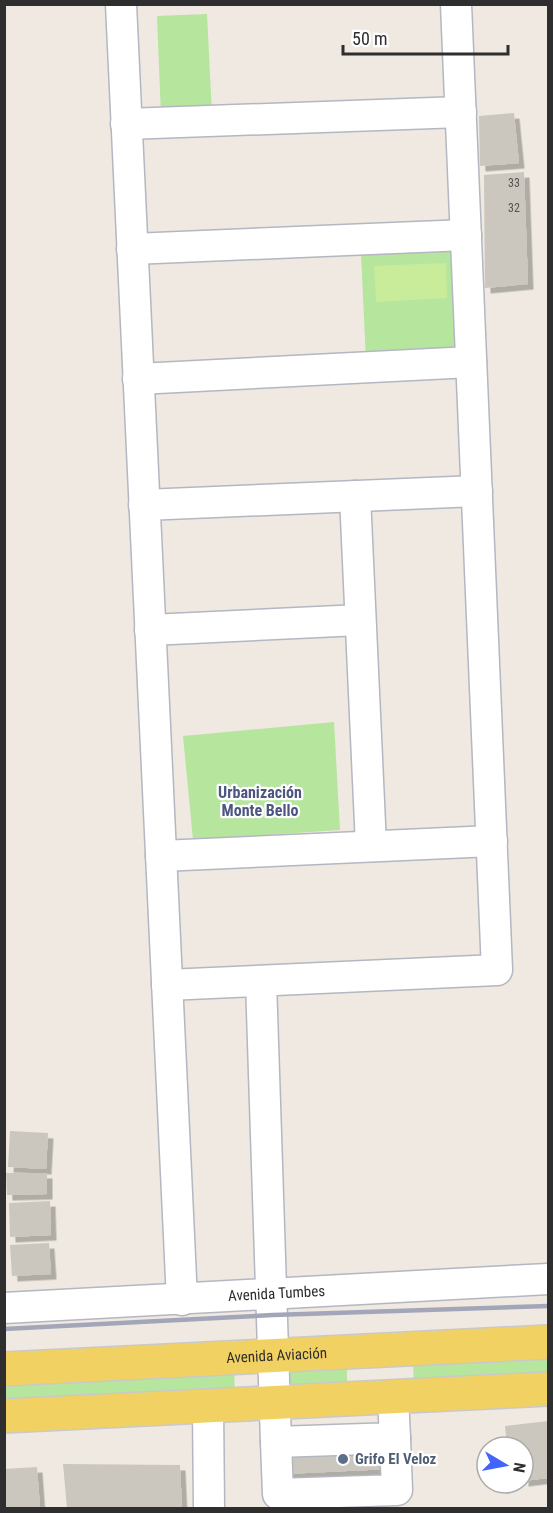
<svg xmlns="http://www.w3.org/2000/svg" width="553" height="1513" font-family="'Roboto Condensed',sans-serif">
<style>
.green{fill:#b6e59e}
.pitch{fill:#c9ec9a}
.building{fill:#cbc7bf;filter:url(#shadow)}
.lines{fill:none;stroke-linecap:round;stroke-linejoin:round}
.minor-casing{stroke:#b4b7c1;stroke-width:33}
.major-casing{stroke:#c9c9c9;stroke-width:36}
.minor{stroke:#fff;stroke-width:30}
.major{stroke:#f2d163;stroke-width:33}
.rail{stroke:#a3a6b8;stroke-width:4.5}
.service-dot{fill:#5c6f8a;stroke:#fff;stroke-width:2}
.labels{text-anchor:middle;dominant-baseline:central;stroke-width:4.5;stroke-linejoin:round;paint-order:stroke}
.number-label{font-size:12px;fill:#555452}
.street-label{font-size:15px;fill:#2e2e2e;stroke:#fff}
.service-label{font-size:15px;font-weight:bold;fill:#4e5e75;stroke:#fff;text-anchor:start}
.neighbourhood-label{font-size:16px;font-weight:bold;fill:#4d5680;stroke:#fff}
</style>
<defs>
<filter id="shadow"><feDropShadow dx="5.5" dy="5.5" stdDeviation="0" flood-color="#0004"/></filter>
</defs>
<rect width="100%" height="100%" fill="#efe9e1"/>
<g class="green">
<polygon points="207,14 212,114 161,116 157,16"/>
<polygon points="460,250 464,356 366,361 361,254"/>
<polygon points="334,722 340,830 193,840 183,736"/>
<polygon points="548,1357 548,1377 414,1384 413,1364"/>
<polygon points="347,1365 347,1387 296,1389 287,1380 291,1370"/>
<polygon points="234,1369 235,1392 5,1403 4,1381"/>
</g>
<polygon class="pitch" points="446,263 447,298 376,302 374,266"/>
<g class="building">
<polygon points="514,113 519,163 480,166 479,116"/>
<polygon points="524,172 528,284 485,288 484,175"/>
<polygon points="10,1131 48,1133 46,1169 8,1167"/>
<polygon points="6,1173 47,1173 47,1194 7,1195"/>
<polygon points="50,1201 51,1235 10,1237 9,1203"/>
<polygon points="49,1243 51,1274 12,1276 10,1245"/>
<polygon points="548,1421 548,1478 523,1481 523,1447 507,1447 505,1426"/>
<polygon points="390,1443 389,1469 285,1474 283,1447"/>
<polygon points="63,1464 180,1465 182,1508 67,1508"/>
<polygon points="37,1467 40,1508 4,1508 4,1469"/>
</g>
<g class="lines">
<g class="minor-casing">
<g id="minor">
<polyline points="121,4 182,1300"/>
<polyline points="126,124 461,112"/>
<polyline points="132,249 466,235"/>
<polyline points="138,379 471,362"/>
<polyline points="355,496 371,846"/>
<polyline points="144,505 477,491"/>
<polyline points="150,630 360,620"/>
<polyline points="161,856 492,841"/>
<polyline points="261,981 276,1442 395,1438 393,1397"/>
<polyline points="167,985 497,970 456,4"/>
<path id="s1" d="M4 1308 548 1279"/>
<polyline points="208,1407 209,1508"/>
<polyline points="276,1442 278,1494 397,1490 395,1438"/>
</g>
</g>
<g class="major-casing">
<g id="major">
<path id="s2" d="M4 1369 548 1342"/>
<polyline points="4,1416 548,1389"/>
</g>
</g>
<use href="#minor" class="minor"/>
<use href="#major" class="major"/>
<polyline class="rail" points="4,1329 273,1315 548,1306"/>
</g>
<circle class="service-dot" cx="343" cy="1459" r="6"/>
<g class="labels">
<g class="number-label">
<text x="514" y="183">33</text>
<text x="514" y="208">32</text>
</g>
<g class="street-label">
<text stroke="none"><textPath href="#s1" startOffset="273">Avenida Tumbes</textPath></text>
<text stroke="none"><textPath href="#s2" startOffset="273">Avenida Aviación</textPath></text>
</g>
<g class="service-label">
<text x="355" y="1459">Grifo El Veloz</text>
</g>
<g class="neighbourhood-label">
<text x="260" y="792">Urbanización<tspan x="260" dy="18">Monte Bello</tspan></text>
</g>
</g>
<rect width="553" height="1513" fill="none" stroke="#2e2e2e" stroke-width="12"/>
<g transform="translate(505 1465) rotate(100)"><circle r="28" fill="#ffffff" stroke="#ababab" stroke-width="1.5"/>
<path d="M0-4.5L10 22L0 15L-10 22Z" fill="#4264fb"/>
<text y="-9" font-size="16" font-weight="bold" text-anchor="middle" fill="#2e2e2e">N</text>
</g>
<path d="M343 45v9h165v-9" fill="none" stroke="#2e2e2e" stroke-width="3"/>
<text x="352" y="45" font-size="18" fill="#2e2e2e" stroke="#ffffff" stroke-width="4.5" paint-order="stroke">50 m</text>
</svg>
